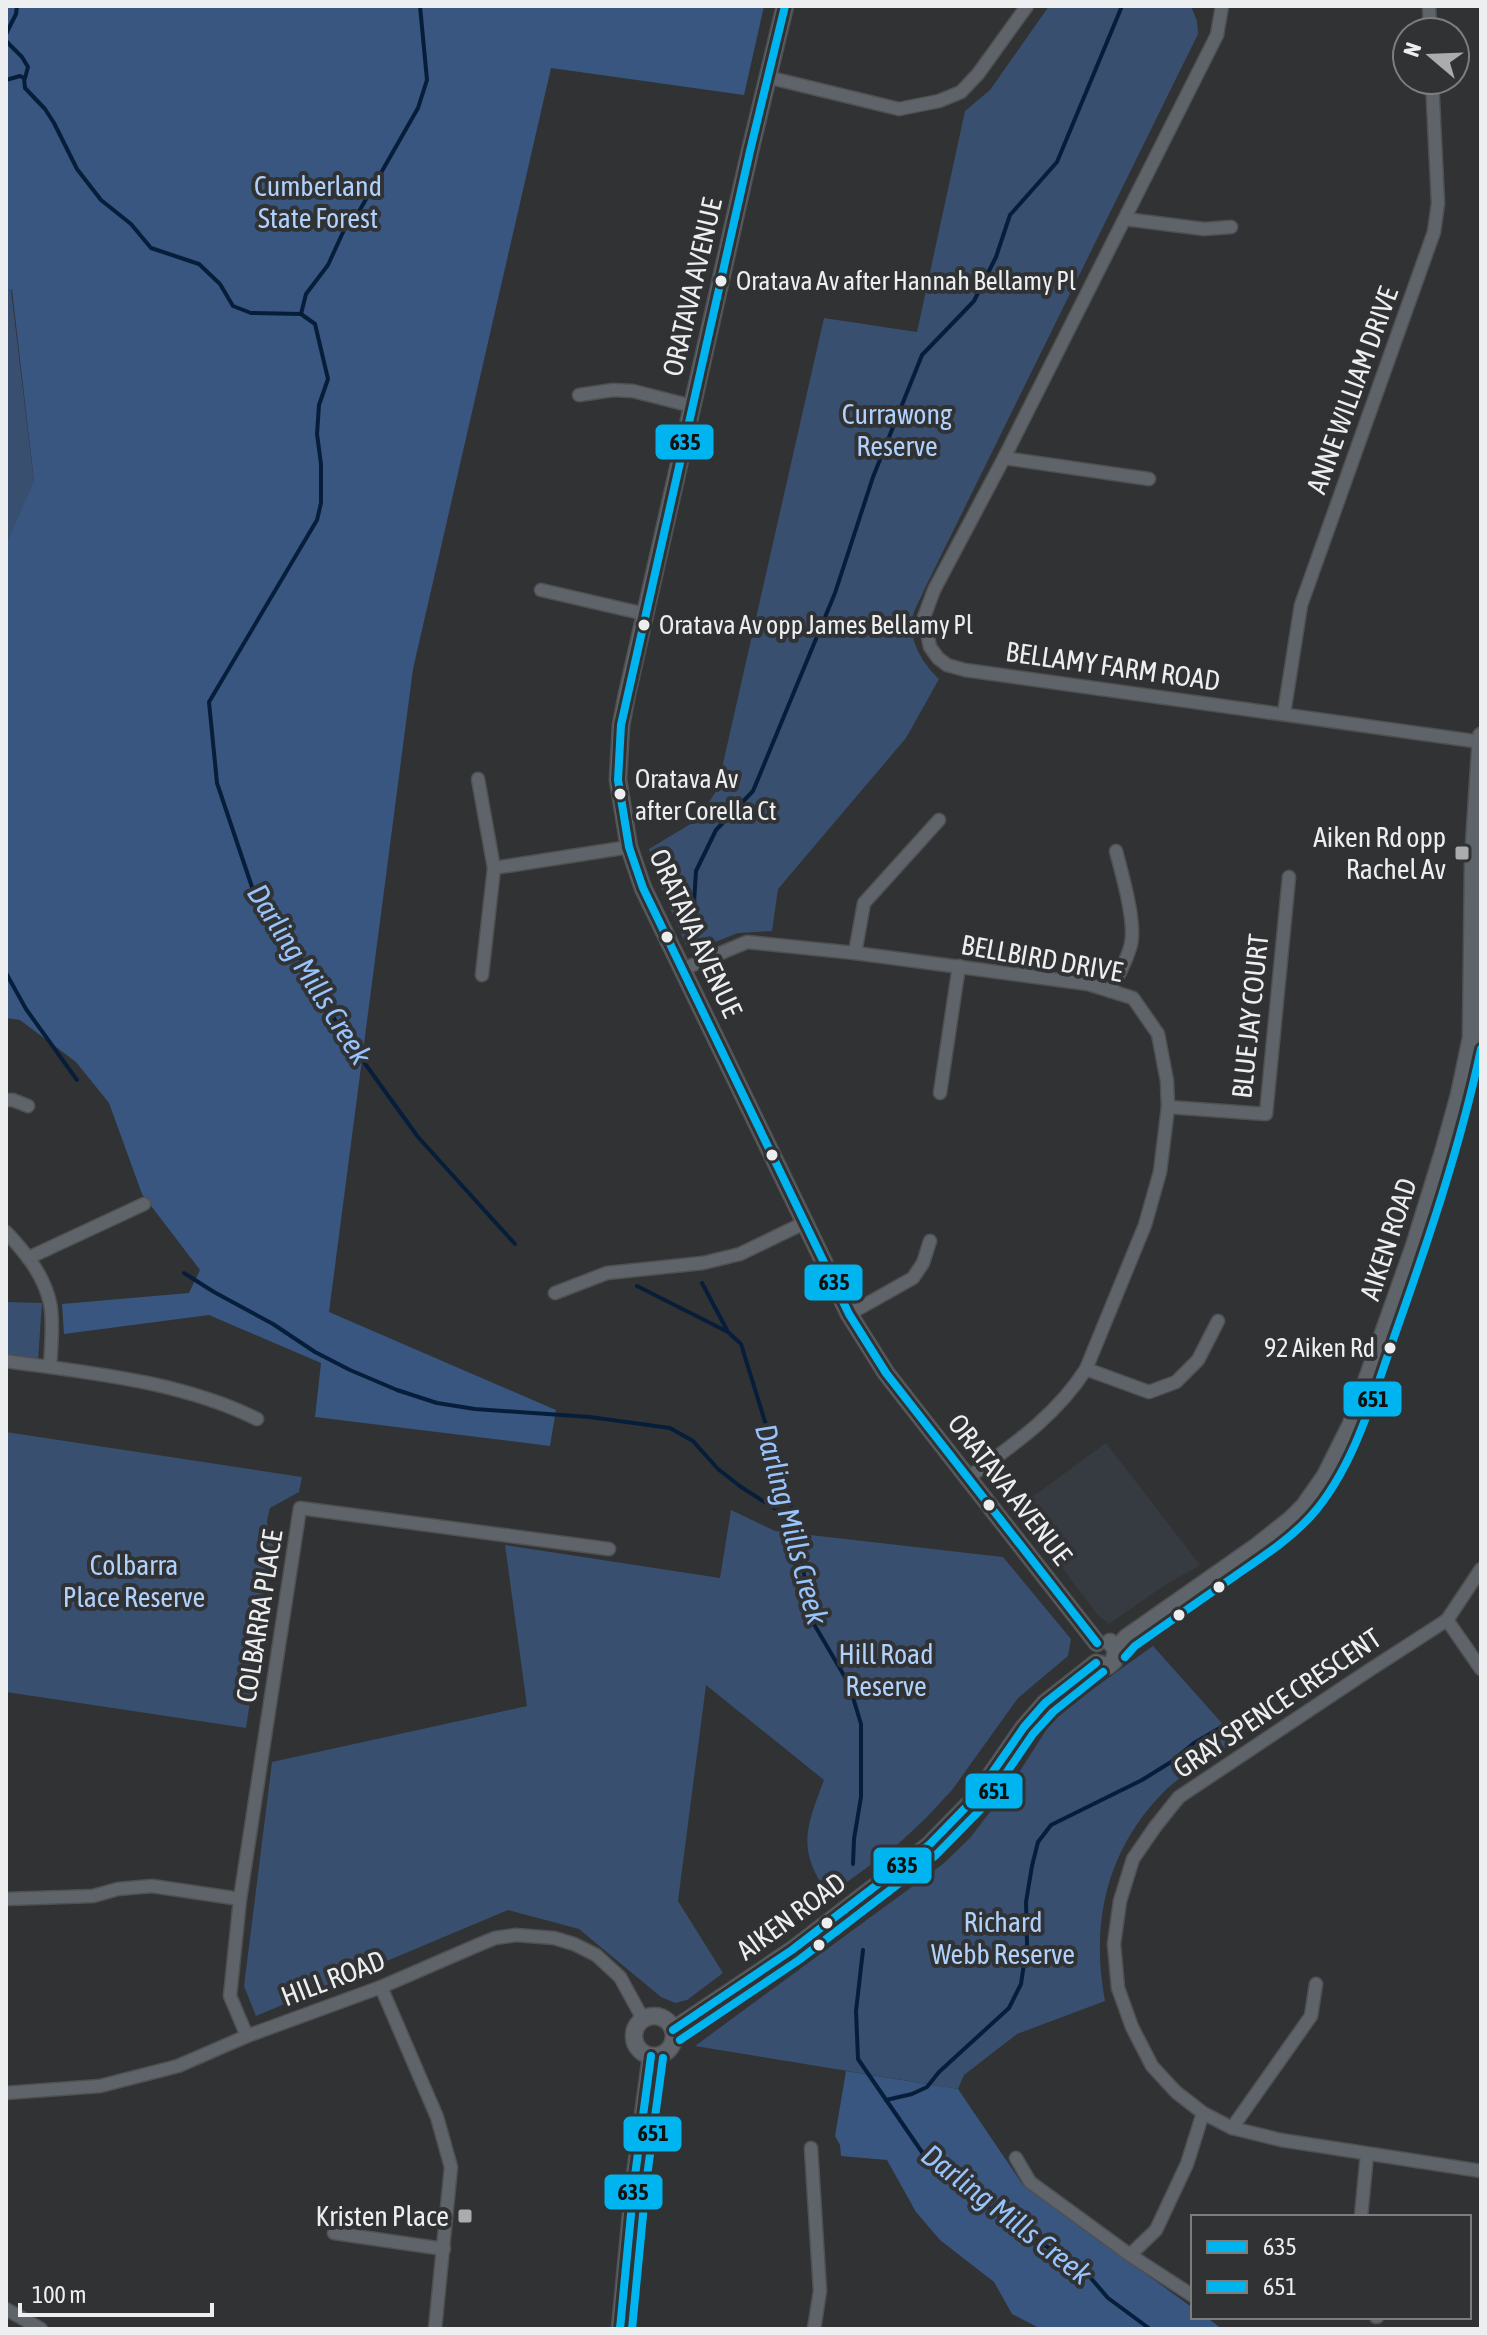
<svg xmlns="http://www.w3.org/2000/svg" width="1487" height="2335" font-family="'Asap Condensed',sans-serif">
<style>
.built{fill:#353b40}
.green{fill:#384f6f}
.forest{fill:#38567f}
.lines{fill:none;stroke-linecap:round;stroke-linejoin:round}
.stream{stroke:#071e3b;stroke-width:4}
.minor-casing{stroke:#4f5051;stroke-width:15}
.tertiary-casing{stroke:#4f5051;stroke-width:19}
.minor{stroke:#5f646b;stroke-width:12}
.tertiary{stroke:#5f646b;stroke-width:16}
.bus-1-casing{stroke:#303234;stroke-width:14}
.bus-2-casing{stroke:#303234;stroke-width:14}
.bus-1{stroke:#00b5ef;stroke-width:8}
.bus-2{stroke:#00b5ef;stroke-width:8}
.bus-dot{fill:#edeef0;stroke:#303234;stroke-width:3}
.poi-dot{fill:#abacae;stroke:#303234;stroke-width:3}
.labels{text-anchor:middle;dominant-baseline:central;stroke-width:8;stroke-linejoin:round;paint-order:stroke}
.bus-label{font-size:26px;fill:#edeef0;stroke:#303234;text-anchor:start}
.park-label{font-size:28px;fill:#b0d1fc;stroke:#303234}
.street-label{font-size:28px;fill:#edeef0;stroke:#303234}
.poi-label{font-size:28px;fill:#edeef0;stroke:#303234;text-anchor:end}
.water-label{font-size:30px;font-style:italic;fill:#98c3fc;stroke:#303234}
.line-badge{stroke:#303234;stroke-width:3}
.pale-badge-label{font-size:22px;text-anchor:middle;font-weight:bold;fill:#111}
</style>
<rect width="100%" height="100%" fill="#313233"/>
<polygon class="built" points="1106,1443 1200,1565 1165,1585 1109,1624 1097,1614 1017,1508"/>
<g class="green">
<path d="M1049 6H1191L1197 21 1198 34 925 588C921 598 914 609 912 619 909 642 923 664 939 679L906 738 778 889 772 931 738 933 700 948 686 945 655 874 649 849 697 820 717 790 824 318 917 332 965 111 990 90Z"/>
<polygon points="6,289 11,290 34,482 6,543"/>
<polygon points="6,1302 42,1303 38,1360 6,1356"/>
<polygon points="6,1432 302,1477 299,1492 270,1508 267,1520 269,1540 274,1546 246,1728 6,1692"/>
<path d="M731 1510 775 1531 1003 1557 1071 1639 1068 1656 1018 1698 952 1790 926 1818 894 1848 829 1895C796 1850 806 1828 824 1780L706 1685 678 1901 723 1973 687 2000 675 2003 661 1997 579 1929 508 1910 256 2016 244 1986 272 1762 527 1706 505 1545 720 1578Z"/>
<path d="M1153 1646 1237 1740C1210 1758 1178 1775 1157 1799 1105 1856 1091 1927 1105 2001L1017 2034 964 2075 958 2089 695 2046 943 1864 970 1838 1013 1782 1048 1727 1069 1706Z"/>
</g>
<g class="forest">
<polygon points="6,6 764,6 744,95 551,68 413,669 329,1312 556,1410 550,1446 315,1417 321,1363 209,1315 64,1334 62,1304 189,1293 200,1270 142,1194 109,1103 76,1062 20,1020 6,1018 6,543 34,481 12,290 6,289"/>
<polygon points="846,2071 958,2089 1023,2185 1193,2308 1193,2317 1206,2317 1222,2329 1041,2329 1012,2314 994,2282 940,2240 916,2212 887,2160 841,2156 840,2145 835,2136"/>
</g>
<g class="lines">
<g class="stream">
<polyline points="6,34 16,14 17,6"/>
<polyline points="6,37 6,41 22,57 28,67 25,78"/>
<polyline points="6,80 20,76 24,78 25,88 45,109 54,123 77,169 101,200 131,224 151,248 199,264 220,284 233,306 251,313 301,314"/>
<polyline points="301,314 315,324 328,379 319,405 317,434 321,464 321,503 317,520 209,702 217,783 253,890 287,934 340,1029 418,1137 515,1244"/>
<polyline points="301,314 306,294 328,265 344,230 357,215 418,108 427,80 420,6"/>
<polyline points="686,931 693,920 696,871 716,830 753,791 835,593 873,477 922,355 974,301 996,257 1010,215 1057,162 1122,6"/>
<polyline points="6,973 26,1009 77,1080"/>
<polyline points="184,1273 214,1292 273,1324 315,1352 350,1370 397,1390 437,1403 475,1409 590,1417 670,1428 693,1441 718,1469 741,1487 796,1522"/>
<polyline points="702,1283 727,1330"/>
<polyline points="637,1286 728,1332 741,1344 796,1522 811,1619 849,1684 861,1724 861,1797 854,1839 853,1864"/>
<polyline points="863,1950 856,2011 858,2059 926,2158 1007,2222 1083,2269 1108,2298 1150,2329"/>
<polyline points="886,2100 912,2094 927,2087 939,2072 1009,2008 1021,1984 1027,1944 1026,1902 1032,1866 1038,1842 1051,1825 1142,1780 1171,1762 1194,1743 1220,1728"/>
</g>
<g class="minor-casing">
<g id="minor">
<polyline points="1222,6 1217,35 1004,458 934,590 924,617 930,647 938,658 947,665 965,670 1481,742"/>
<polyline points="1429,6 1430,32"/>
<polyline points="767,77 899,109 939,101 961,92 978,74 1027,6"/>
<polyline points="1125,219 1204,229 1231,227"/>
<polyline points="579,395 613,390 633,391 692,406"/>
<polyline points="1004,458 1149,479"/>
<polyline points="541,590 645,614"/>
<polyline points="1284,713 1301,605 1434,232 1438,203 1432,80"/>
<polyline points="478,779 494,868 482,975"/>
<polyline points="494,868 629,847"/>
<polyline points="855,953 864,903 939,820"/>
<path d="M683 969 747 942 855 953 1088 984 1133 998 1158 1034 1167 1081 1168 1107 1160 1172 1145 1225 1086 1369C1056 1416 1013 1445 969 1477"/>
<path d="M1110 991C1118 976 1127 961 1131 944 1136 922 1122 874 1116 851"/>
<polyline points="940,1093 959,966"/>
<polyline points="6,1100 13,1100 28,1106"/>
<polyline points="1168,1107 1266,1114 1289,877"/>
<path d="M6 1232C25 1252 44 1275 50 1303 54 1321 51 1348 50 1367"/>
<polyline points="28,1258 144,1204"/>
<polyline points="555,1293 607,1273 703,1263 740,1254 804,1223"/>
<polyline points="849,1314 913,1278 923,1263 930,1241"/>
<path d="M6 1361C90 1373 180 1381 257 1419"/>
<polyline points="1086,1369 1149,1392 1176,1382 1198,1360 1218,1321"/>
<polyline points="1481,1569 1447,1620 1371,1669 1179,1797 1155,1827 1133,1859 1120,1901 1114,1944 1118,1988 1132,2027 1152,2066 1176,2092 1203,2113 1232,2128 1281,2140 1481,2171"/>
<polyline points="1447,1620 1481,1669"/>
<polyline points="6,1899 93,1896 118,1889 152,1886 240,1899"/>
<polyline points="381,1987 437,2117 451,2167 435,2329"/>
<polyline points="247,2036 230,1996 240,1899 300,1508 609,1549"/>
<polyline points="6,2093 100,2086 178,2066 247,2036 381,1987 478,1945 495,1938 516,1935 554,1938 574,1944 596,1955 620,1977 643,2019"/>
<polyline points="1232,2128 1311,2016 1316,1984"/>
<polyline points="811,2148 820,2291 814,2329"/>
<polyline points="1016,2158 1030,2182 1130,2255 1193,2296"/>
<polyline points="1361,2217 1367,2154"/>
<polyline points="334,2233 444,2249"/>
<polyline points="1130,2255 1156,2230 1187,2164 1203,2113"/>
<polyline points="6,2309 41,2329"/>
<polyline points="1376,2317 1377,2317"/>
</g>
</g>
<g class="tertiary-casing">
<g id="tertiary">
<polyline points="785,6 750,151 627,694 621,725 618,780 629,847 643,888 849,1314 886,1373 1097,1643"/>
<polyline points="1116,1649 1127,1637 1257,1546 1291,1519 1304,1506 1325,1476 1351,1424 1414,1246 1444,1149 1459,1095 1471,1038 1473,860 1481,736"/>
<polyline points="1096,1663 1108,1666 1114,1661 1116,1649 1110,1642"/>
<circle cx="654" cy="2036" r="20"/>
<polyline points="673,2030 792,1950 929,1845 974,1799 1024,1727 1045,1703 1096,1663"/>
<polyline points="620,2329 634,2183 651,2056"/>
</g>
</g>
<use href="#minor" class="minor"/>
<use href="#tertiary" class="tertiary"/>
<g class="bus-1-casing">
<g id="bus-1">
<polyline points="785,6 750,151 621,725 618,780 629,847 643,888 849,1314 886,1373 1097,1643"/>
<polyline points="673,2030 792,1950 929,1845 974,1799 1024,1727 1045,1703 1096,1663"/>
<polyline points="620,2329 634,2183 651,2056"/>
</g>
</g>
<g class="bus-2-casing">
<g id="bus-2">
<path d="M1125 1657 1135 1646C1168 1623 1202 1599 1235 1576 1261 1558 1289 1540 1311 1516 1353 1469 1373 1398 1393 1340 1427 1244 1460 1148 1481 1049"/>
<polyline points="680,2040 799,1960 936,1855 983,1807 1033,1734 1053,1712 1103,1672"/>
<polyline points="632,2329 646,2184 663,2058"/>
</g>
</g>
<use href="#bus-1" class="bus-1"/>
<use href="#bus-2" class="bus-2"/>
</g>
<g class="bus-dot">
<circle cx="721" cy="281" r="7"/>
<circle cx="644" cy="625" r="7"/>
<circle cx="620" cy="794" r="7"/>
<circle cx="667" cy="937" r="7"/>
<circle cx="772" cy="1155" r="7"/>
<circle cx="1390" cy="1348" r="7"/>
<circle cx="989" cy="1505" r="7"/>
<circle cx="1219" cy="1587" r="7"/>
<circle cx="1179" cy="1615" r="7"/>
<circle cx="827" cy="1923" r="7"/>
<circle cx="819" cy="1945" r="7"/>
</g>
<g class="poi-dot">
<rect x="1454" y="845" width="16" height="16" rx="4"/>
<rect x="457" y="2208" width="16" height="16" rx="4"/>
</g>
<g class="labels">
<g class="bus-label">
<text x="736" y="281">Oratava Av after Hannah Bellamy Pl</text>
<text x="659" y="625">Oratava Av opp James Bellamy Pl</text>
<text x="635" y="779">Oratava Av<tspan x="635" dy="32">after Corella Ct</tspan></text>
<text x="1375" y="1348" text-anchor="end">92 Aiken Rd</text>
</g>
<g class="park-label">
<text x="318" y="186">Cumberland<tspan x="318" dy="32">State Forest</tspan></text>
<text x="897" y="414">Currawong<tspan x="897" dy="32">Reserve</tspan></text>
<text x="134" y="1565">Colbarra<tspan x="134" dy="32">Place Reserve</tspan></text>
<text x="886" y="1654">Hill Road<tspan x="886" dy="32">Reserve</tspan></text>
<text x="1003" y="1922">Richard<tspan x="1003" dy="32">Webb Reserve</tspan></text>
</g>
<g class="street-label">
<text transform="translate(692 287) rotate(-77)">ORATAVA AVENUE</text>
<text transform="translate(1352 390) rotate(-70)">ANNE WILLIAM DRIVE</text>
<text transform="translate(1113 666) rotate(8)">BELLAMY FARM ROAD</text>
<text transform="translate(696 933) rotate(65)">ORATAVA AVENUE</text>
<text transform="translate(1042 958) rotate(10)">BELLBIRD DRIVE</text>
<text transform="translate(1250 1016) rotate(-84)">BLUE JAY COURT</text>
<text transform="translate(1388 1239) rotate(-72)">AIKEN ROAD</text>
<text transform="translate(1010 1489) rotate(52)">ORATAVA AVENUE</text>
<text transform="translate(259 1616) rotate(-81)">COLBARRA PLACE</text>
<text transform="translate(1277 1703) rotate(-34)">GRAY SPENCE CRESCENT</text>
<text transform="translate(791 1916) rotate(-36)">AIKEN ROAD</text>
<text transform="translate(333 1978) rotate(-21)">HILL ROAD</text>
</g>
<g class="poi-label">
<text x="1446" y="837">Aiken Rd opp<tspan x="1446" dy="32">Rachel Av</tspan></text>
<text x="449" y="2216">Kristen Place</text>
</g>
<g class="water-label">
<text transform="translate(310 974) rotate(58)">Darling Mills Creek</text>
<text transform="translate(792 1524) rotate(75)">Darling Mills Creek</text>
<text transform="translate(1007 2214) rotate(38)">Darling Mills Creek</text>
</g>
</g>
<g class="line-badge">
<rect x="654" y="423" width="61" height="38" rx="8" fill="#00b5ef"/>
<rect x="803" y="1263" width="61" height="39" rx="8" fill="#00b5ef"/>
<rect x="1342" y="1380" width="61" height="38" rx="8" fill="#00b5ef"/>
<rect x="964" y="1772" width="60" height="38" rx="8" fill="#00b5ef"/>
<rect x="872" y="1846" width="61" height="39" rx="8" fill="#00b5ef"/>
<rect x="622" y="2115" width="61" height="38" rx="8" fill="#00b5ef"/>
<rect x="603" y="2173" width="61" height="38" rx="8" fill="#00b5ef"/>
</g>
<g class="pale-badge-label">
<text x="685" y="450">635</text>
<text x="834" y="1290">635</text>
<text x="1373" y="1407">651</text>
<text x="994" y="1799">651</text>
<text x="902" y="1873">635</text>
<text x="653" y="2141">651</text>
<text x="633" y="2200">635</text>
</g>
<rect width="1487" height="2335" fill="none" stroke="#edeef0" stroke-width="16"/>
<rect x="1191" y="2215" width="280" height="104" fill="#303234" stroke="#7c7d7f" stroke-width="2"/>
<rect x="1207" y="2241" width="40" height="12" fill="#00b5ef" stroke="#7c7d7f" stroke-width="2"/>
<text x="1263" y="2255" font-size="24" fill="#edeef0">635</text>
<rect x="1207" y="2281" width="40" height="12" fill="#00b5ef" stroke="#7c7d7f" stroke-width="2"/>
<text x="1263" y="2295" font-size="24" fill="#edeef0">651</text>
<g transform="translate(1431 56) rotate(289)"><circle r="38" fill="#303234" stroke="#7c7d7f" stroke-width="2"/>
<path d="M0-6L14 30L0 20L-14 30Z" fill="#abacae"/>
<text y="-12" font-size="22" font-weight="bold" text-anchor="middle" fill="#edeef0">N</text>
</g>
<path d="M20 2303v12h192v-12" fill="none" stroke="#edeef0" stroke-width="4"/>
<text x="32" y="2303" font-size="24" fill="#edeef0" stroke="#303234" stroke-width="6" paint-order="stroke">100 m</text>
</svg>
